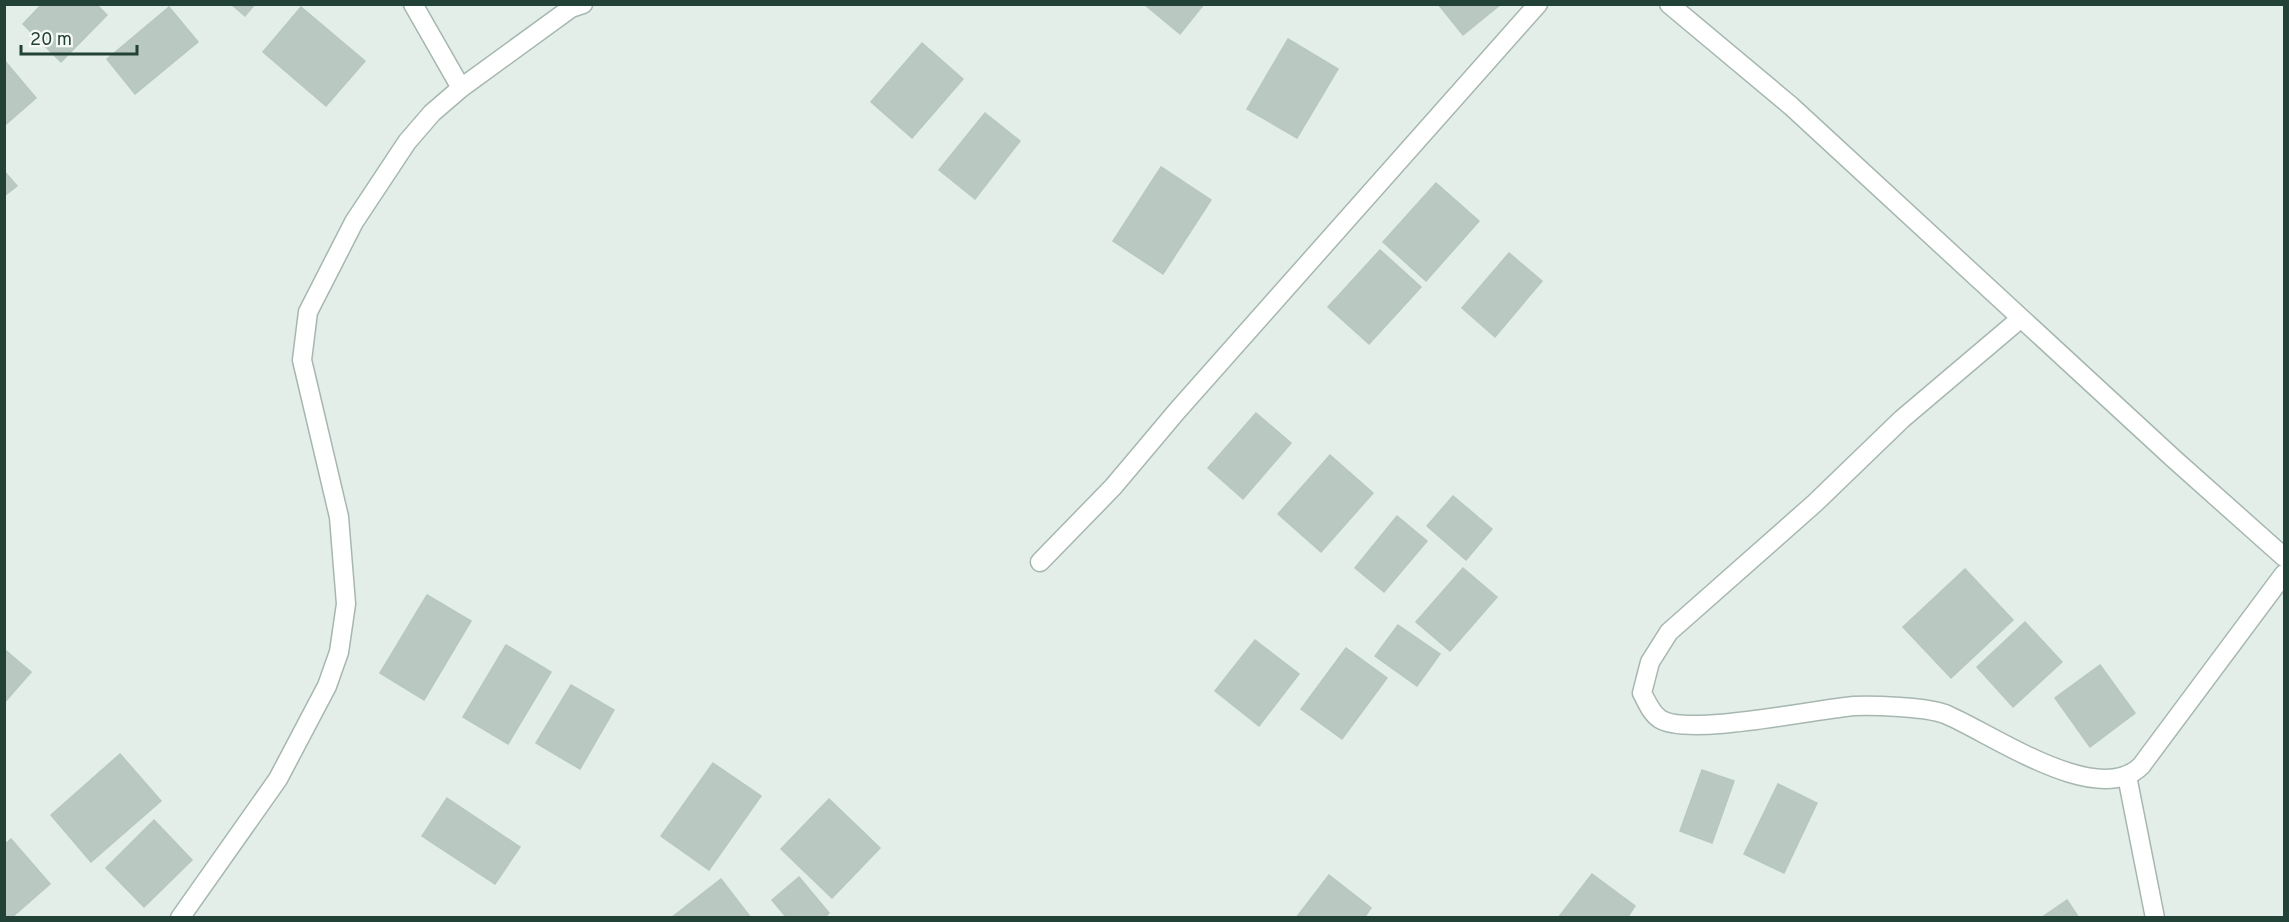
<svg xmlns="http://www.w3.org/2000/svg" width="2289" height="922" font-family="Overpass,sans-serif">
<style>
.building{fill:#b9c9c2;stroke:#b6c8c0;stroke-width:1.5}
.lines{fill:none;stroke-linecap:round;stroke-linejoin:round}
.minor-casing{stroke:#a6b7b0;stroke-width:21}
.minor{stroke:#fff;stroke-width:18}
</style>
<rect width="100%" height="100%" fill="#e4eee9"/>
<g class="building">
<polygon points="42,4 96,4 107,15 61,62 23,24"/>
<polygon points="231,4 255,4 245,16"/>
<polygon points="1144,4 1204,4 1180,34"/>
<polygon points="1438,4 1501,4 1463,35"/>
<polygon points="169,7 198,42 135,94 107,59"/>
<polygon points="301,7 365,61 326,106 263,52"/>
<polygon points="1288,39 1338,69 1297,138 1247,109"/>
<polygon points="922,43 963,79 912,138 871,102"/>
<polygon points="4,60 36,98 5,125 4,125"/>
<polygon points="985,113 1020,141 975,199 939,170"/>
<polygon points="1161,167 1211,200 1163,274 1113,241"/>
<polygon points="4,171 17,186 4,196"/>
<polygon points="1436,183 1479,221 1426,281 1383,242"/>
<polygon points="1380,250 1421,287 1369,344 1328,307"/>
<polygon points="1509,253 1542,281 1495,337 1462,308"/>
<polygon points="1256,413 1291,443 1243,499 1208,468"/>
<polygon points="1330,455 1373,493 1321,552 1278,514"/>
<polygon points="1453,496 1492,529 1466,560 1427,526"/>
<polygon points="1397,516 1427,541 1384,592 1355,568"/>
<polygon points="1463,568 1497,597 1450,651 1416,622"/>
<polygon points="1965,569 2013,620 1951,678 1903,627"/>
<polygon points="427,595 471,621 424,700 380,673"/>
<polygon points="2025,622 2062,662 2013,707 1977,667"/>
<polygon points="1398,625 1440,654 1417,686 1375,656"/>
<polygon points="1255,640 1299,674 1259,726 1215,691"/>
<polygon points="506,645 551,672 508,744 463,717"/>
<polygon points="1346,648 1387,678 1342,739 1301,709"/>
<polygon points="4,649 31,672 4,703"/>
<polygon points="2100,665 2135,713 2090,747 2055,698"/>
<polygon points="571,685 614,710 580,769 536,743"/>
<polygon points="120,754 161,801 91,862 51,815"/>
<polygon points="713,763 761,796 709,870 661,836"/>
<polygon points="1702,770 1734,781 1712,843 1680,831"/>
<polygon points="1778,784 1817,803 1784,873 1744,854"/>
<polygon points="447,798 520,847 495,884 422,836"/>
<polygon points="829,799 880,848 832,898 781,849"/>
<polygon points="154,820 192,860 144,907 106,868"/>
<polygon points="11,839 50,884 11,918 4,918 4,845"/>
<polygon points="1592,874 1635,906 1627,918 1558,918"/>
<polygon points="1329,875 1371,908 1364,918 1296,918"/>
<polygon points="799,877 829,913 824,918 787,918 772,900"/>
<polygon points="721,879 751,918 671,918"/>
<polygon points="2067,900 2079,918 2041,918"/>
</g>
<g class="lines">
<g class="minor-casing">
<g id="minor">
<polyline points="413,4 461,88"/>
<polyline points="1669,4 1791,106 2174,459 2284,557"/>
<path d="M2020 319 1902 419 1815 503 1669 632 1650 662 1642 693C1647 702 1651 713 1660 719 1688 737 1817 709 1854 706 1869 705 1885 706 1900 707 1914 708 1932 709 1945 714 1991 733 2097 809 2141 766L2284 574"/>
<polyline points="1040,562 1113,487 1177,411 1538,4"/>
<polyline points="2127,776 2155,918"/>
<polyline points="180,918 278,779 327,686 339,652 346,604 339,517 302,360 308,312 354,222 407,142 432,113 461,88 571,8 583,4"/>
</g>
</g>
<use href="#minor" class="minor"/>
</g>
<rect width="2289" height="922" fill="none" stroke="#224137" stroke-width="12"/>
<path d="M21 45v9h116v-9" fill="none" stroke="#224137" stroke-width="3"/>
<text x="30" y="45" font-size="18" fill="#224137" stroke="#f5faf7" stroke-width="4.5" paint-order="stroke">20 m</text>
</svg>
